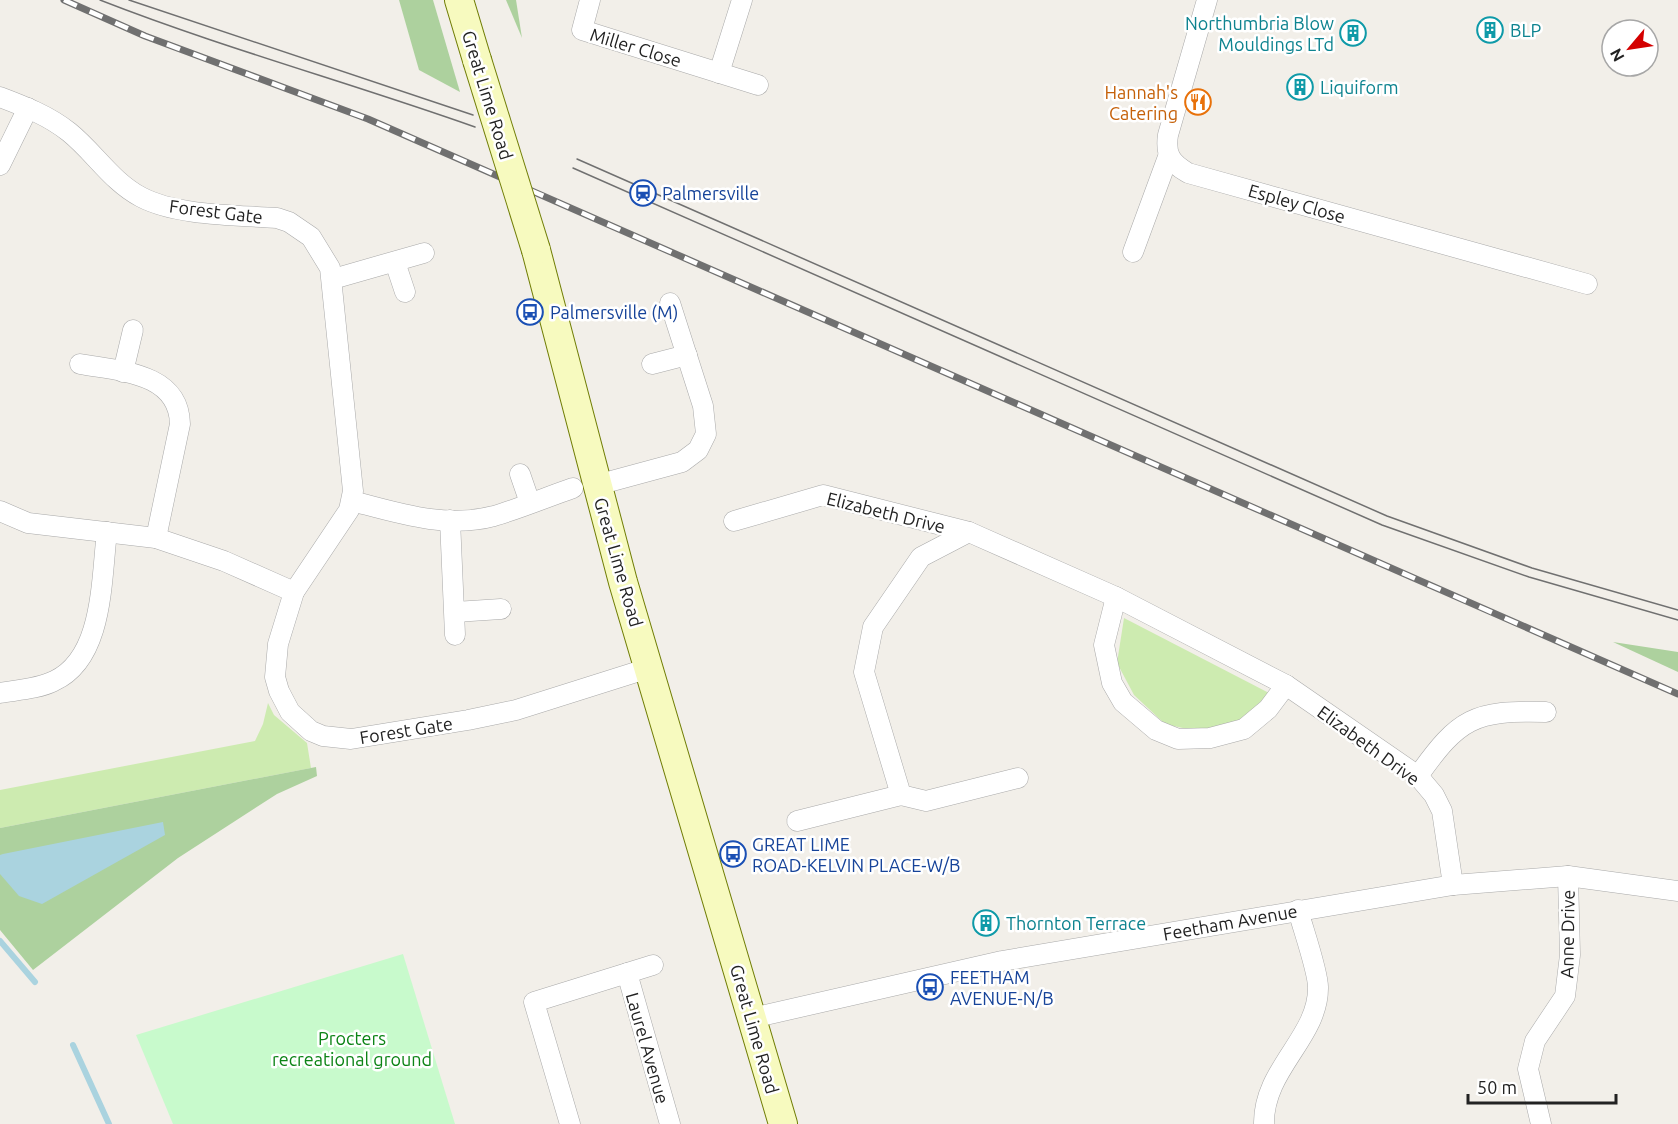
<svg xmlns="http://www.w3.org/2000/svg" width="1678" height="1124" font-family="Ubuntu,sans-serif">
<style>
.grass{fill:#cdebb0}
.forest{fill:#add19e}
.park{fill:#c8facc}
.water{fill:#aad3df}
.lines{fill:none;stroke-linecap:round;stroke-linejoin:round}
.stream{stroke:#aad3df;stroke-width:6}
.street-casing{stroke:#a9a9a9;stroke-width:21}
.secondary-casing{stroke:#707d05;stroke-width:30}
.street{stroke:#fff;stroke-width:20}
.secondary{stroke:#f7fabf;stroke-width:28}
.tram{stroke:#707070;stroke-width:1.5}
.rail-casing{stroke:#707070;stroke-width:7}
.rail{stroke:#fff;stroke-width:4.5;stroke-dasharray:14;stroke-linecap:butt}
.secondary-bridge-casing{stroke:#707d05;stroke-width:30;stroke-linecap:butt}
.secondary-bridge{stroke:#f7fabf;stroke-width:28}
.labels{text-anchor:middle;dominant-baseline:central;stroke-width:5;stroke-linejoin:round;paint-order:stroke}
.culture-label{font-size:18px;fill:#0d838f;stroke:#fff;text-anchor:start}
.street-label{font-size:18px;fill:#222;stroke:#fff}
.food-label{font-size:18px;fill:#c56008;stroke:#fff;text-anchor:end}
.transit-label{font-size:18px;fill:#164399;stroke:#fff;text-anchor:start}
.park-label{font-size:18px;fill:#0c8416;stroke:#fff}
</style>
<rect width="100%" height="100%" fill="#f2efe9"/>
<g class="grass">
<polygon points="1124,618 1269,693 1242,721 1205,733 1165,724 1134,695 1117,663"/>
<polygon points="268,703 274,715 307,743 311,768 0,828 0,790 255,741 263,724"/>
</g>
<g class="forest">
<polygon points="399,0 433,0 460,92 419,70"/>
<polygon points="506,0 516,0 522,38"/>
<polygon points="1613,642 1678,652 1678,672"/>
<polygon points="316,767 317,776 277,794 178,858 33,970 0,930 0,828"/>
</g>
<polygon class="park" points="403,954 455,1124 173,1124 136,1035"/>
<polygon class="water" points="163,822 165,835 42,904 19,896 0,874 0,855 3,854"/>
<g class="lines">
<g class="stream">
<polyline points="0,941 35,982"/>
<polyline points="73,1045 109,1124"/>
</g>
<g class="street-casing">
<g id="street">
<polyline points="590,0 582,30 758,85"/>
<path d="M1207 0 1168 135C1165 155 1171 163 1188 173L1587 284"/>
<polyline points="719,73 742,0"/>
<path d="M0 97C24 106 49 116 69 132 94 152 112 182 141 197 177 216 236 215 277 218L289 222 311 237 330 268 353 491 349 510 294 592 278 644 275 677 279 691 290 712 311 731 323 736 351 739 468 720 516 710 649 668"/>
<polyline points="0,165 28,108"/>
<polyline points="1133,252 1168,157"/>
<polyline points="395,262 405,292"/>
<polyline points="333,279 424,253"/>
<path d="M80 364C118 371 179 372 180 424L156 538"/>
<polyline points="652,364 687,355"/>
<polyline points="123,372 133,330"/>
<polyline points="520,474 530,503"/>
<polyline points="597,485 682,462 698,450 706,434 703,406 670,303"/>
<path d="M352 501C398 513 446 529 494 516 521 508 547 497 573 488"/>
<polyline points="0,511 28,523 156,538 224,561 294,592"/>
<polyline points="450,520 455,635"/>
<polyline points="734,521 823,495 969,532 1116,597 1286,685 1418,776 1434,795 1442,811 1453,885"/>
<polyline points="969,532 921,557 873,627 864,672 901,795 926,801 1018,778"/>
<polyline points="1116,597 1104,645 1112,683 1123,702 1156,730 1178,739 1210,738 1244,729 1268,709 1286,685"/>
<polyline points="455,612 501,609"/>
<path d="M0 693C17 690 38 689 54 681 104 658 101 579 107 532"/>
<path d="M1418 776C1459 718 1474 710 1546 712"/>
<polyline points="797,821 901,795"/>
<polyline points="627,973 670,1124"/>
<polyline points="752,1018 1002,961 1453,885 1568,876 1678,891"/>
<polyline points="570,1124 534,1002 653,965"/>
<path d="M1264 1124C1263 1069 1319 1037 1318 987 1318 971 1303 929 1298 910"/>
<polyline points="1541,1124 1528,1069 1535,1041 1565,996 1570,955 1568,876"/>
</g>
</g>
<g class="secondary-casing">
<g id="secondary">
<polyline points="459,0 477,60"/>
<polyline points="536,250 623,582 783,1124"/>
</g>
</g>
<use href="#street" class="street"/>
<use href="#secondary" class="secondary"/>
<g class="tram">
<path d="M100 0C223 48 351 83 475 127"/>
<polyline points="129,0 473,115"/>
<polyline points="577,159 1387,516 1532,568 1678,610"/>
<polyline points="573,168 1382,525 1529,577 1678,620"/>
</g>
<g class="rail-casing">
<polyline id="rail" points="64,0 145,36 368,119 1678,694"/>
</g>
<use href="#rail" class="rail"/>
<g class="secondary-bridge-casing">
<polyline id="secondary-bridge" points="477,60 536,250"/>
</g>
<use href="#secondary-bridge" class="secondary-bridge"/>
</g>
<defs>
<g id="building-ring" transform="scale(1.35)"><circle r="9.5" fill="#fff" stroke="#0f9aa8" stroke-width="1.5"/><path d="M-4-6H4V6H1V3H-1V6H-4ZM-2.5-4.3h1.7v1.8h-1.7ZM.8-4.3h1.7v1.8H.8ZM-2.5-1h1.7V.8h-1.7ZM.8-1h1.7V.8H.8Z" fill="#0f9aa8"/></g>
<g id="restaurant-ring" transform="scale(1.35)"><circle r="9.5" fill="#fff" stroke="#e8710a" stroke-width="1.5"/><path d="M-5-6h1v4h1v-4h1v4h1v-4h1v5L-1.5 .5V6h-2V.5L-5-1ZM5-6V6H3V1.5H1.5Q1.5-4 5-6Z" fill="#e8710a"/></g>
<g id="station-ring" transform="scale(1.35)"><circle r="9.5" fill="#fff" stroke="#1a4fb4" stroke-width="1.5"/><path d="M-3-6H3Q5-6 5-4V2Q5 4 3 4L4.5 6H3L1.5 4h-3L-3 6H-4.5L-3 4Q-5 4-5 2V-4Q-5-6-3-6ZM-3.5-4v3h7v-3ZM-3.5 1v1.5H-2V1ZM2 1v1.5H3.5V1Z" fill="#1a4fb4"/></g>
<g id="bus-ring" transform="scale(1.35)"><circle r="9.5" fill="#fff" stroke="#1a4fb4" stroke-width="1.5"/><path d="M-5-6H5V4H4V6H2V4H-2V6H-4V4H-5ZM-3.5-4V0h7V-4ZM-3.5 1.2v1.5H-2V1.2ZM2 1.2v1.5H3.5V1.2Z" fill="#1a4fb4"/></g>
</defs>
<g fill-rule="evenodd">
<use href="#building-ring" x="1490" y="30"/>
<use href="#building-ring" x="1353" y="33"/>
<use href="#building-ring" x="1300" y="87"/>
<use href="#restaurant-ring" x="1198" y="102"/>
<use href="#station-ring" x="643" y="193"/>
<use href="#bus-ring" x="530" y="312"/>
<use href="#bus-ring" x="733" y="854"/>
<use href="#building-ring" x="986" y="923"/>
<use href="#bus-ring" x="930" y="987"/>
</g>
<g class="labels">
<g class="culture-label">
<text x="1334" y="23" text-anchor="end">Northumbria Blow<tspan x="1334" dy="21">Mouldings LTd</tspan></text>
<text x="1510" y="30">BLP</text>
<text x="1320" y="87">Liquiform</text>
<text x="1006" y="923">Thornton Terrace</text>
</g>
<g class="street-label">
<text transform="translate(636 47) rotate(17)">Miller Close</text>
<text transform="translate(488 95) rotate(73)">Great Lime Road</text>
<text transform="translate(1297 203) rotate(16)">Espley Close</text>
<text transform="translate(216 211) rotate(7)">Forest Gate</text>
<text transform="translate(886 512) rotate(14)">Elizabeth Drive</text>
<text transform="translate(619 562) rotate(74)">Great Lime Road</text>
<text transform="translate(406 730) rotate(-9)">Forest Gate</text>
<text transform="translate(1369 745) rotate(36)">Elizabeth Drive</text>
<text transform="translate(1230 922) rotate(-10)">Feetham Avenue</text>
<text transform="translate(1567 934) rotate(-89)">Anne Drive</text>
<text transform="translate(755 1029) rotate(74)">Great Lime Road</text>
<text transform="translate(648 1048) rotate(74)">Laurel Avenue</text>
</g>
<g class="food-label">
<text x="1178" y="92">Hannah's<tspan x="1178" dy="21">Catering</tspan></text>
</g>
<g class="transit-label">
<text x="662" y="193">Palmersville</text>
<text x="550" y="312">Palmersville (M)</text>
<text x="752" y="844">GREAT LIME<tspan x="752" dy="21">ROAD-KELVIN PLACE-W/B</tspan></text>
<text x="950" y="977">FEETHAM<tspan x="950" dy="21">AVENUE-N/B</tspan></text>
</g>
<g class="park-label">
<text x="352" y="1038">Procters<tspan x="352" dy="21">recreational ground</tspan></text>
</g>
</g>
<g transform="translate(1630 48) rotate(241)"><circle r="28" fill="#ffffff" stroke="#a7a7a7" stroke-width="1.5"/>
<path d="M0-4.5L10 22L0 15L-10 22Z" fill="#d40000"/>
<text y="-9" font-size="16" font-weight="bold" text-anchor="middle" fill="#222222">N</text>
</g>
<path d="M1468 1094v9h148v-9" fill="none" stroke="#222222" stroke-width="3"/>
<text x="1477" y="1094" font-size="18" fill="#222222" stroke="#ffffff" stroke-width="4.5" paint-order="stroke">50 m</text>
</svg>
